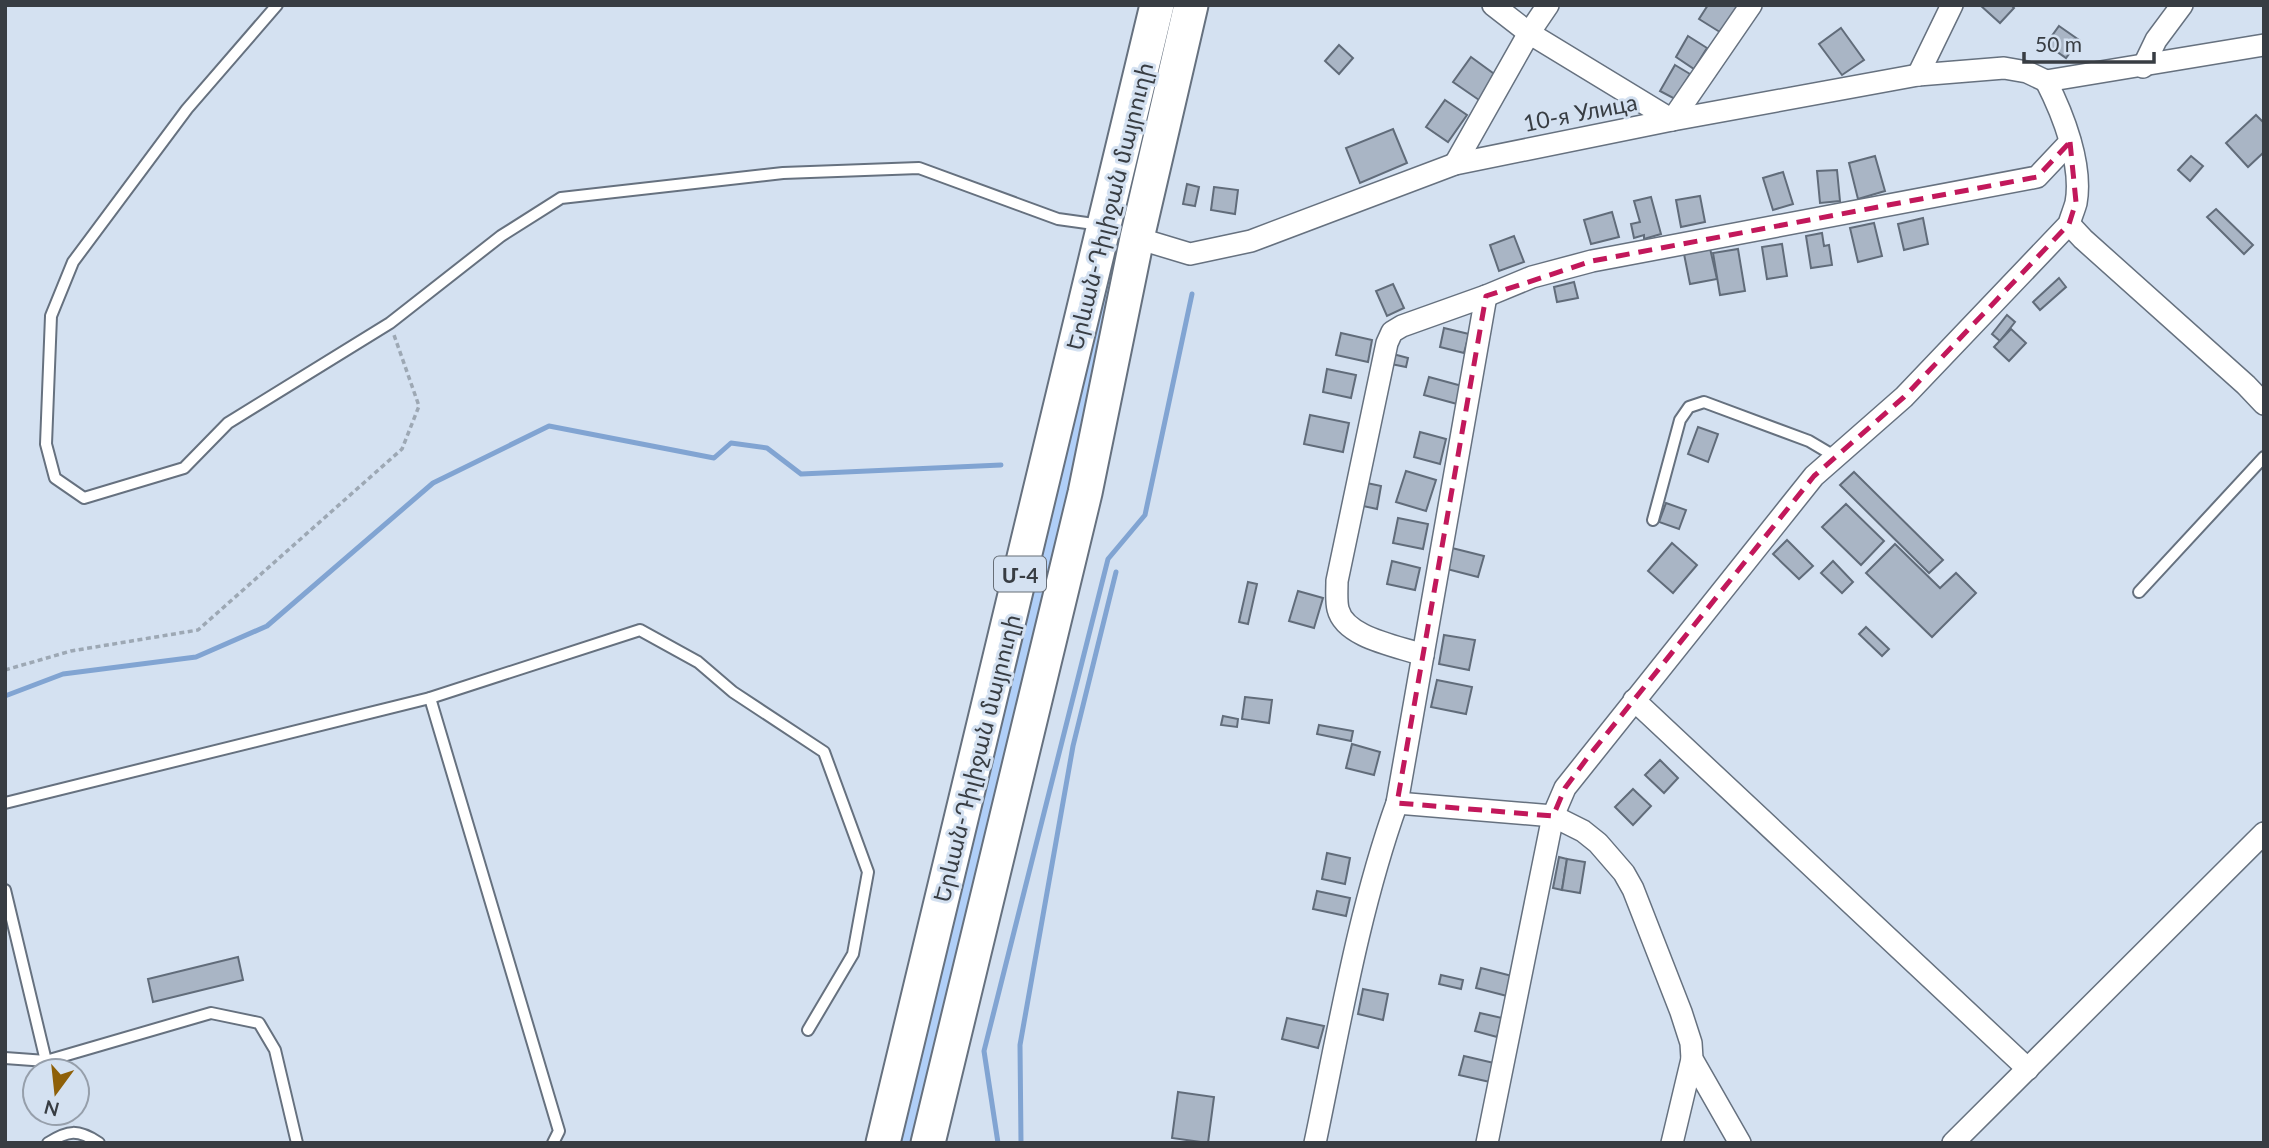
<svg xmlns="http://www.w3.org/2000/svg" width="2269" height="1148" font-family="Lato,'Noto Sans Armenian',sans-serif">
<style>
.green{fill:#b0cff8}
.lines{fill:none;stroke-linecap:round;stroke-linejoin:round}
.stream{stroke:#81a4d2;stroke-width:5}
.building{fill:#a9b5c5;stroke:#616c7a;stroke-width:2}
.service-casing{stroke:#66717f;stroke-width:14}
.minor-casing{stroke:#66717f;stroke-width:24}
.trunk-casing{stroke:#66717f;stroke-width:37}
.path{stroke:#9da8b4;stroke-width:3.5;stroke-dasharray:5 3.5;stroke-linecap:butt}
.service{stroke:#fff;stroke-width:10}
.minor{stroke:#fff;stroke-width:21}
.trunk{stroke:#fff;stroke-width:33}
.marked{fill:none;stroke:#c2185b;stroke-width:5;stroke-dasharray:14 9;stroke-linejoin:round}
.labels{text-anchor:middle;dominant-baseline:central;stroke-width:6;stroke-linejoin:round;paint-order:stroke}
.shield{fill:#d4e1f1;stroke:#676e77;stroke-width:2}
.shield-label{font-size:21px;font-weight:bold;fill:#383d43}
.street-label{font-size:23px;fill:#383d43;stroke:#d4e1f1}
</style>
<rect width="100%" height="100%" fill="#d4e1f1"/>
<polygon class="green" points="1166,5 1177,5 1019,706 910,1143 895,1143"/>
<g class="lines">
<g class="stream">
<polyline points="5,696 63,674 196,657 267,626 433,483 549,426 714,458 731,443 767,448 801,474 1001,465"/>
<polyline points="998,1143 984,1051 1108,559 1145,515 1192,294"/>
<polyline points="1021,1143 1020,1045 1073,746 1116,572"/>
</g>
</g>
<g class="building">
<polygon points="1708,5 1742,5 1723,34 1699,19"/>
<polygon points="1980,5 2011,5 2014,8 2000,23"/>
<polygon points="2059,26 2079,40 2066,58 2046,44"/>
<polygon points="1841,28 1864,60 1842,75 1819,44"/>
<polygon points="1688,36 1707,48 1694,69 1676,57"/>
<polygon points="1339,45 1353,58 1339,74 1325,61"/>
<polygon points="1471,57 1497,76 1479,100 1453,82"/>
<polygon points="1675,65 1690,74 1675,99 1660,91"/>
<polygon points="1445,100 1467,115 1448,142 1426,127"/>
<polygon points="2256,115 2264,123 2264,152 2248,167 2226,143"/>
<polygon points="1393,129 1407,163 1360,183 1346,148"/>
<polygon points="1875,156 1885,191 1858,199 1849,163"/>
<polygon points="2191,156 2203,166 2190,181 2178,170"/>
<polygon points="1837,170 1840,201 1820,203 1817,171"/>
<polygon points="1783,172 1793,204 1773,210 1763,178"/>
<polygon points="1187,184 1199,187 1195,206 1183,204"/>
<polygon points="1214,187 1238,190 1235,214 1211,210"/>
<polygon points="1700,196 1705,222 1681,227 1676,200"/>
<polygon points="1651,197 1661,234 1644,239 1644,235 1634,238 1631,224 1640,222 1634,201"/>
<polygon points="2216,209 2253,245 2244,254 2207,217"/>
<polygon points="1612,212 1619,237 1591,244 1584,220"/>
<polygon points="1923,218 1928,244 1904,250 1898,224"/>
<polygon points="1874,223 1882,256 1858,262 1850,228"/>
<polygon points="1822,233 1824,246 1829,245 1832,265 1811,268 1806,236"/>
<polygon points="1514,236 1524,262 1499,271 1490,245"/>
<polygon points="1709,244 1717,279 1690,284 1683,249"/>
<polygon points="1782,244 1787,276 1767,279 1762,247"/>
<polygon points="1738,249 1745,291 1720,295 1713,253"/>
<polygon points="2059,278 2066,287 2040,310 2033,302"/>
<polygon points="1574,282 1578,298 1557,302 1554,287"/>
<polygon points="1393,284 1404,308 1387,316 1376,291"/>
<polygon points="2007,315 2015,322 2000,341 1992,334"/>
<polygon points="1444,328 1469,334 1464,353 1440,347"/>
<polygon points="2011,329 2026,343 2009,361 1994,347"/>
<polygon points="1341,333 1372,340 1368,362 1336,355"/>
<polygon points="1393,354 1408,358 1406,367 1391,364"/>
<polygon points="1327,369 1356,375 1351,398 1323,392"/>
<polygon points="1429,377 1462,386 1457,404 1424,395"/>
<polygon points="1310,415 1349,423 1343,452 1304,444"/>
<polygon points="1698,427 1718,434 1708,462 1688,454"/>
<polygon points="1420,432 1446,439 1440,464 1414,457"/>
<polygon points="1406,471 1436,480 1426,511 1396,502"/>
<polygon points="1854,472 1943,560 1929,573 1840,485"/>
<polygon points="1367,483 1381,486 1377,509 1363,506"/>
<polygon points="1666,503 1686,510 1679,529 1659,522"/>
<polygon points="1846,504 1884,541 1861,565 1822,527"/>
<polygon points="1398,518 1428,524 1423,549 1393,543"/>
<polygon points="1787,540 1813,566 1799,579 1773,554"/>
<polygon points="1672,543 1697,565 1673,593 1648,571"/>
<polygon points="1895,544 1940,588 1956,573 1976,593 1932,637 1866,573"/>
<polygon points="1452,548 1484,556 1478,577 1447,569"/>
<polygon points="1392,561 1420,568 1415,590 1387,584"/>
<polygon points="1833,561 1853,582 1842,593 1821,573"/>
<polygon points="1248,582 1257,584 1248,624 1239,622"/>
<polygon points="1298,591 1323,598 1314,628 1289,621"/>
<polygon points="1866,627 1889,649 1882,656 1859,634"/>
<polygon points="1444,635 1475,640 1469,670 1439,664"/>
<polygon points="1437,680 1472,687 1466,714 1431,707"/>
<polygon points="1245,697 1272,700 1269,723 1242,719"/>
<polygon points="1223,716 1238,719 1237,727 1221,725"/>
<polygon points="1319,725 1353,731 1351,741 1317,734"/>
<polygon points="1352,744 1380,752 1374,775 1346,768"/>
<polygon points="1660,760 1678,778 1664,793 1645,775"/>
<polygon points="1633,789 1651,806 1633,825 1615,807"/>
<polygon points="1327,853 1350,858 1345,884 1322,879"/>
<polygon points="1559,857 1567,859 1562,890 1553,888"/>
<polygon points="1567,859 1585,862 1580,893 1562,890"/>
<polygon points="1317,891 1350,898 1346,916 1313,909"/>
<polygon points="238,957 243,980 153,1002 148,979"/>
<polygon points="1481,968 1512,976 1507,996 1476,988"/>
<polygon points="1441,975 1463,980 1461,989 1439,984"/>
<polygon points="1363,989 1388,994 1383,1020 1358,1014"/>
<polygon points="1480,1013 1502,1018 1497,1037 1475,1031"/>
<polygon points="1287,1018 1324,1026 1318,1048 1282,1039"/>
<polygon points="1464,1056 1494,1063 1490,1082 1459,1075"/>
<polygon points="1178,1092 1214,1097 1208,1143 1172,1138"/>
</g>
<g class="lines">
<g class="service-casing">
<g id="service">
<polyline points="277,5 187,109 73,262 51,316 46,444 55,478 84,498 184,468 228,423 390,323 501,236 561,198 783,173 919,168 1058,219 1101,225"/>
<polyline points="1653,520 1680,420 1689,407 1704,402 1809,441 1836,457"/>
<polyline points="2139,592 2264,457"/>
<polyline points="430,698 559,1131 553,1143"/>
<polyline points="5,803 430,698 640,630 698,662 733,692 824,752 868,872 853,954 808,1030"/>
<polyline points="5,890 46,1061"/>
<polyline points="5,1058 46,1061 211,1013 259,1023 275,1050 297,1143"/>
<path d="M48 1143C68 1130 78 1129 99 1143"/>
</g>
</g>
<g class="minor-casing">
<g id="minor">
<polyline points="1493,5 1529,33 1672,120 1751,5"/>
<polyline points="2143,67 2156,40 2182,5"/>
<polyline points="1918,75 1952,5"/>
<polyline points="2046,81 2264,45"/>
<polyline points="1455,164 1529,33 1548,5"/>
<polyline points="2069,224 2083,239 2246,385 2264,404"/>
<polyline points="1137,238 1190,254 1251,241 1455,164 1672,120 1918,75 2004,68 2027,72 2046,81"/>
<path d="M1423 655C1398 646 1345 638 1338 609 1336 601 1337 590 1337 581L1387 343 1392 332 1402 326 1486 296 1532 277 1592 261 2037 177 2070 142"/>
<polyline points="1634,700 2028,1069"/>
<polyline points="1397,803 1553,816 1583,831 1598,843 1624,873 1633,889 1681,1012 1691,1043 1692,1059 1740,1143"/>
<path d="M1315 1143C1339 1029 1358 912 1397 803L1486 296"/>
<path d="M1487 1143 1553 816 1565 788 1814 476 1904 397 2069 224C2071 217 2074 210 2076 203 2083 165 2063 114 2046 81"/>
<polyline points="1672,1143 1692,1059"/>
<polyline points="1953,1143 2264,833"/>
</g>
</g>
<g class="trunk-casing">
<g id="trunk">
<polyline points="883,1143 1157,5"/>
<polyline points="928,1143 1085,493 1137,238 1191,5"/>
</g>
</g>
<polyline class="path" points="5,670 71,651 198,630 402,449 419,406 394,335"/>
<use href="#service" class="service"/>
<use href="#minor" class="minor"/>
<use href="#trunk" class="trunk"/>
</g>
<path class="marked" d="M2070 142 2076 202 2069 224 1904 397 1814 476 1588 757 1565 788 1553 816 1397 803 1486 296 1592 261 2037 177Z"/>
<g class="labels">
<rect class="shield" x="994" y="556.5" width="52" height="35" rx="5"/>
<g class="shield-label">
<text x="1020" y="574">Մ-4</text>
</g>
<g class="street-label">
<text transform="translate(1580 112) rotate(-11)">10-я Улица</text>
<text transform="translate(1109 206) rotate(-76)">Երևան-Դիլիջան մայրուղի</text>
<text transform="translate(976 758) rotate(-76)">Երևան-Դիլիջան մայրուղի</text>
</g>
</g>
<rect width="2269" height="1148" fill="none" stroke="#383d43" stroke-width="14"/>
<g transform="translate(56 1092) rotate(195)"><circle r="33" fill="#d4e1f1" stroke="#969fab" stroke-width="2"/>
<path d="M0-5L12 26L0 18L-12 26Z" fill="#8e6009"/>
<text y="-10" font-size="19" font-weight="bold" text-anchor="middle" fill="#383d43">N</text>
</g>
<path d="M2024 52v10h130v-10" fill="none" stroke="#383d43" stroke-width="3.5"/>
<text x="2035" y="52" font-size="21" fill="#383d43" stroke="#d4e1f1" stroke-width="5" paint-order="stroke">50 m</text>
</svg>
